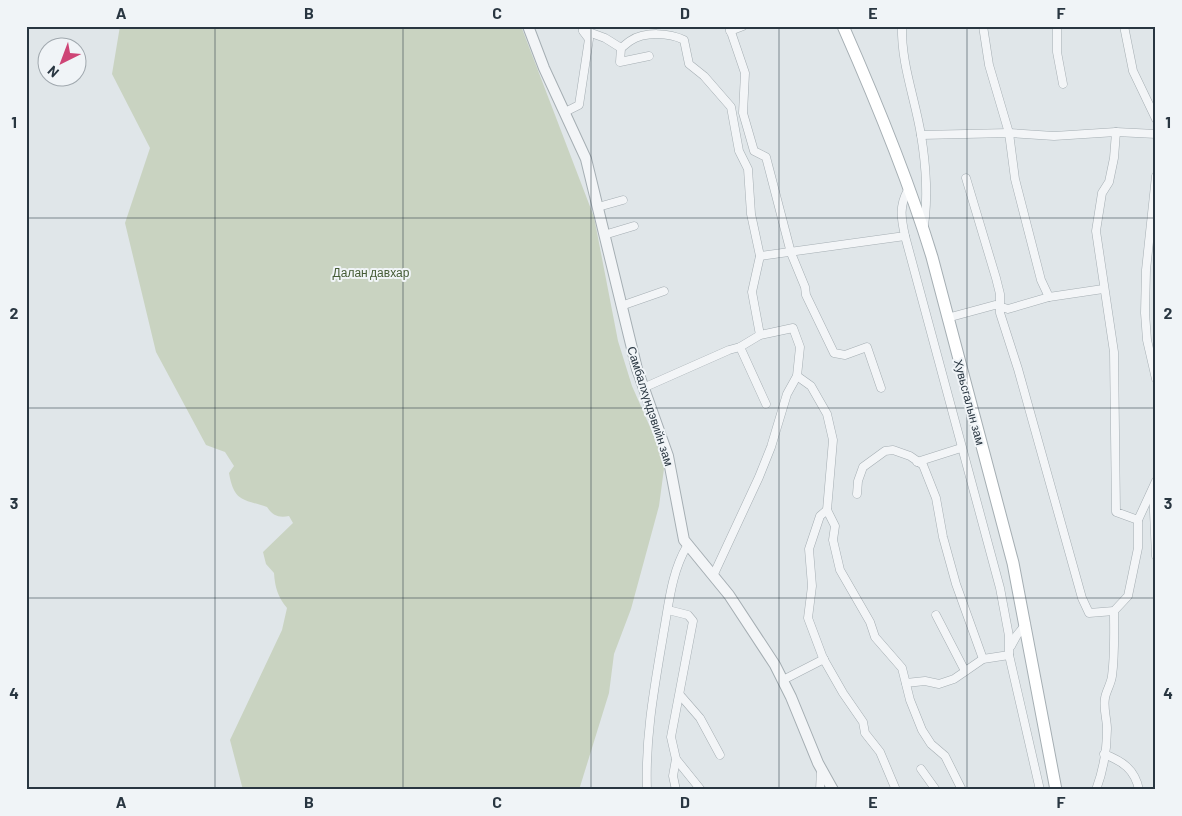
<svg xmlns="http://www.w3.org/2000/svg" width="1182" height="816" font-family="Barlow,sans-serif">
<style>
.green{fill:#c9d3c1}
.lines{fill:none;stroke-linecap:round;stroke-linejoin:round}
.minor-casing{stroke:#a5aeb3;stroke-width:9}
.tertiary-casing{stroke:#a5aeb3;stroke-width:12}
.secondary-casing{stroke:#a5aeb3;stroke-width:13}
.minor{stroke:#f3f5f7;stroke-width:8}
.tertiary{stroke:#f3f5f7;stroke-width:10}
.secondary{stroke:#fff;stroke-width:11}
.grid{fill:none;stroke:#293641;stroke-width:1;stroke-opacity:0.55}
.labels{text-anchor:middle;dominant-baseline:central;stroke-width:4;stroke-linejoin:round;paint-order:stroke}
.park-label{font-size:12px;fill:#455c36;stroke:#f0f4f7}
.street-label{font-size:12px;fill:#293641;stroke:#f0f4f7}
.neatline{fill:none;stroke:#293641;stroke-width:2}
.grid-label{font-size:16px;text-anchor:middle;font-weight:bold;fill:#293641}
</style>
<rect width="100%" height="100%" fill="#e0e6e9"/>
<path class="green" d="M120 26H521L594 217 618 341 632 386 665 461 659 506 631 609 614 654 609 693 579 790H243L230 740 282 630 287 608C278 597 275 588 274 573L266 564 263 552 293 523 289 516C279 518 273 516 267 507 243 499 234 502 229 473L234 466 225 452 206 445 156 352 125 223 150 148 112 74Z"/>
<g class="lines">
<g class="minor-casing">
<g id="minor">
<polyline points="729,26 745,73 743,113 754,151 766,157 791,253 805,287 806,295 834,353 845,355 867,347 881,388"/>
<path d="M902 26C901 64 915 98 921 135 926 165 928 197 924 226"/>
<polyline points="983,26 989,65 1009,133 1015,179 1041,280 1049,297 1103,289"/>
<polyline points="1057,26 1057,52 1063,84"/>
<polyline points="1124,26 1133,71 1156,119"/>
<path d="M583 30 605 38 621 48C624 46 627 43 630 41 645 31 670 33 684 40L689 64 704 76 731 107 739 151 748 169 751 214 760 256 752 292 760 335"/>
<polyline points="730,31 743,26"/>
<polyline points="621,48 620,62 649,56"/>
<polyline points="565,112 579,105 589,39 583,31"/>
<polyline points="1116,132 1114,158 1109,182 1102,193 1096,231 1114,352 1116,512 1138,520"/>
<polyline points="921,135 1009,133 1054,136 1116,132 1156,134"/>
<polyline points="1156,176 1146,270 1145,313 1147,340 1156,379"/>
<polyline points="966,178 996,278 1000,294 1000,313 1018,369 1082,598 1089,613 1114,611"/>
<polyline points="598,207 623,200"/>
<polyline points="604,235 634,226"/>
<polyline points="905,236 1000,588 1009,636 1009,655 1040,790"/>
<path d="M760 256 905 236C901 218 899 206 908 190"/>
<polyline points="621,306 664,291"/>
<polyline points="947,318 995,305 1008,309 1049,297"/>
<polyline points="740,347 766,404"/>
<polyline points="797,376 811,386 827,414 833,440 827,510 835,526 833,540 840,570 870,622 875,637 902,668 910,700 922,730 931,744 945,756 962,790"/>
<polyline points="643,388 729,350 740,347 760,335 793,328 800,347 797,376 787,394 771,447 759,477 713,576"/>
<polyline points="917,462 961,448"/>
<polyline points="1153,489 1156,556"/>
<polyline points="857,494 858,481 863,467 885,451 893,450 910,456 923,465 936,498 943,537 956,584 983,659"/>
<polyline points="827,510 820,516 809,549 812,586 808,618 823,658 843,693 863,722 865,733 880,752 896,790"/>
<polyline points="668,610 688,615 693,621 671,737 676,759 673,776 676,790"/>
<polyline points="936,615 965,671"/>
<polyline points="1011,646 1017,635 1026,624"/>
<polyline points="783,680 824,659"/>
<polyline points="906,683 925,681 939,684 954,679 983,659 1009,655"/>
<polyline points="680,695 700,718 720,755"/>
<path d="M1104 754C1122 761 1135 769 1139 790"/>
<polyline points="676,759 701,790"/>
<polyline points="921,769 936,790"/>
<path d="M647 790C645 735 655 684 664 630 669 602 672 571 687 546"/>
<polyline points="820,790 821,770"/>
<path d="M1096 790C1103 771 1107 750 1107 729 1107 719 1103 708 1105 698 1106 691 1111 684 1112 676 1115 654 1114 633 1114 611L1128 596 1138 548V520L1156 481"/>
</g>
</g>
<g class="tertiary-casing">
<polyline id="tertiary" points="528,26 544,68 586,159 637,369 668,456 684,540 729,595 775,665 791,697 818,763 833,790"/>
</g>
<g class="secondary-casing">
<path id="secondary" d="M843 26C876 101 908 178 932 257L1013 563 1056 790"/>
</g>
<use href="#minor" class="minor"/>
<use href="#tertiary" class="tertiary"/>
<use href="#secondary" class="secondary"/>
</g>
<path class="grid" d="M215 26V790M403 26V790M591 26V790M779 26V790M967 26V790M26 218H1156M26 408H1156M26 598H1156"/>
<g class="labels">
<g class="park-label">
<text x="371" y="272">Далан давхар</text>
</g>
<g class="street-label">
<text transform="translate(970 402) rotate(75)">Хувьсгалын зам</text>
<text transform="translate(651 406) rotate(72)">Самбалхүндэвийн зам</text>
</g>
</g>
<rect width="1182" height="816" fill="none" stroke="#f0f4f7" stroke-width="55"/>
<g transform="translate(62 62) rotate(222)"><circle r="24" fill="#f0f4f7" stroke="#a0a8ae"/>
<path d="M0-4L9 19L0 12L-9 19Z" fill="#ce4576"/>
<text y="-8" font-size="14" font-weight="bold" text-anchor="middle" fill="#293641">N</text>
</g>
<rect x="28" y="28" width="1126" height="760" class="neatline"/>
<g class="grid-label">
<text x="121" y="19">A</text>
<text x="309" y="19">B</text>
<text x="497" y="19">C</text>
<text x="685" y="19">D</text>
<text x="873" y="19">E</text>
<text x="1061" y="19">F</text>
<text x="14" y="128">1</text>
<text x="1168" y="128">1</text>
<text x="14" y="319">2</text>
<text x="1168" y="319">2</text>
<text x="14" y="509">3</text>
<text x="1168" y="509">3</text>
<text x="14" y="699">4</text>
<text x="1168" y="699">4</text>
<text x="121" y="808">A</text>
<text x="309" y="808">B</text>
<text x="497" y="808">C</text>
<text x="685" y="808">D</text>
<text x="873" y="808">E</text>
<text x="1061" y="808">F</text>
</g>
</svg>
